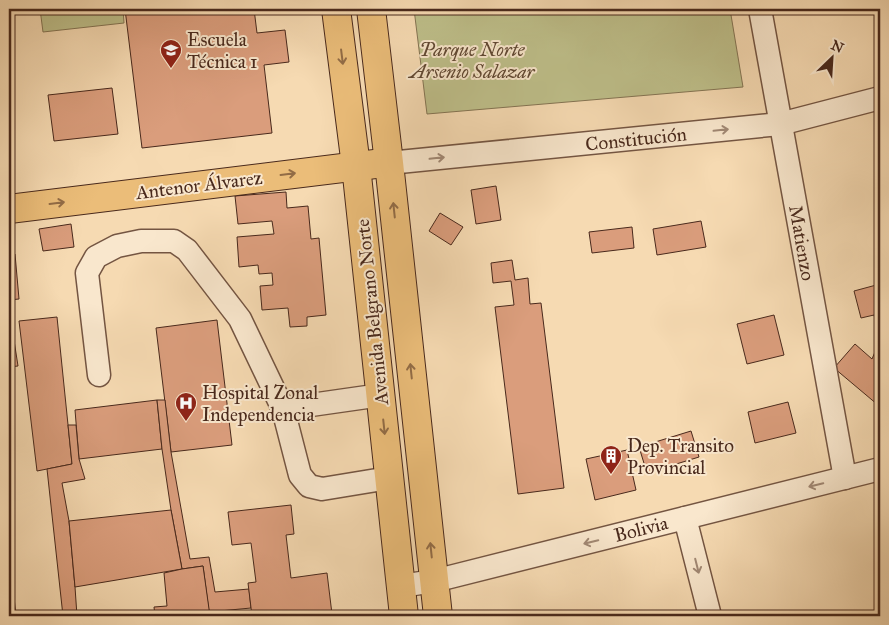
<svg xmlns="http://www.w3.org/2000/svg" width="889" height="625" font-family="'IM FELL Great Primer',serif">
<style>
.green{fill:#bebf8a;stroke:#847453}
.building{fill:#da9d7c;stroke:#49291c}
.lines{fill:none;stroke-linecap:round;stroke-linejoin:round}
.minor-casing{stroke:#745542;stroke-width:25}
.major-casing{stroke:#49291c;stroke-width:30}
.minor{stroke:#f9e7cd;stroke-width:22}
.major{stroke:#ebbd79;stroke-width:28}
.oneway{stroke:#926c46}
.oneway2{stroke:#a18874}
.labels{text-anchor:middle;dominant-baseline:central;stroke-width:4;stroke-linejoin:round;paint-order:stroke}
.poi-label{font-size:19px;fill:#49291c;stroke:#f9e7cd;text-anchor:start}
.park-label{font-size:19px;font-style:italic;fill:#604732;stroke:#f9e7cd}
.street-label{font-size:19px;fill:#49291c;stroke:#f9e7cd}
</style>
<rect width="100%" height="100%" fill="#f6dab2"/>
<filter id="stains"><feTurbulence type="fractalNoise" baseFrequency=".004" numOctaves="4"/><feColorMatrix values="0 0 0 0 .2 0 0 0 0 .09 0 0 0 0 .02 0 0 0 .5 -.17"/></filter>
<radialGradient id="worn" r=".72"><stop offset=".6" stop-color="#630" stop-opacity="0"/><stop offset="1" stop-color="#630" stop-opacity=".3"/></radialGradient>
<g class="green">
<polygon points="40,9 123,9 124,23 43,32"/>
<polygon points="414,9 730,9 743,87 427,114"/>
</g>
<g class="building">
<polygon points="125,9 254,9 257,33 285,30 289,62 264,65 272,133 142,148"/>
<polygon points="112,88 118,134 54,141 48,95"/>
<polygon points="496,186 501,220 476,224 471,190"/>
<polygon points="286,192 287,208 308,206 311,239 319,238 326,315 307,317 307,326 290,327 288,308 262,310 260,286 273,285 272,273 259,274 258,265 239,267 237,237 274,234 272,221 238,224 235,196"/>
<polygon points="440,213 463,227 451,245 429,231"/>
<polygon points="701,221 706,247 657,255 653,229"/>
<polygon points="71,224 74,247 43,251 39,229"/>
<polygon points="632,227 634,248 592,253 589,232"/>
<polygon points="9,254 15,254 19,299 9,300"/>
<polygon points="512,260 515,280 528,278 530,304 541,303 564,488 518,494 495,307 514,305 511,281 493,283 491,263"/>
<polygon points="880,284 880,321 876,323 874,315 861,318 854,291"/>
<polygon points="774,315 784,355 747,364 737,324"/>
<polygon points="57,317 72,464 37,471 19,321"/>
<polygon points="217,320 232,445 171,452 156,328"/>
<polygon points="9,321 11,321 18,366 9,367"/>
<polygon points="880,340 880,402 878,405 834,368 855,344 872,359"/>
<polygon points="157,400 162,449 79,459 75,410"/>
<polygon points="157,400 165,400 171,452 190,559 209,557 215,592 249,589 251,608 209,612 203,566 182,569 171,510 162,449"/>
<polygon points="788,402 796,433 755,443 748,412"/>
<polygon points="68,425 76,425 79,459 85,479 62,483 69,521 75,587 77,616 63,616 47,469 72,464"/>
<polygon points="691,431 699,457 647,473 639,447"/>
<polygon points="627,450 636,490 595,500 586,459"/>
<polygon points="291,505 294,534 286,535 291,578 327,573 332,614 312,616 252,616 248,583 256,582 251,543 232,545 228,512"/>
<polygon points="171,510 182,569 75,587 69,521"/>
<polygon points="203,566 210,616 155,616 154,607 167,606 164,573 182,569"/>
<polygon points="13,588 16,616 9,616 9,589"/>
</g>
<g class="lines">
<g class="minor-casing">
<g id="minor">
<polyline points="760,9 845,478"/>
<polyline points="389,163 780,124 880,98"/>
<polyline points="99,375 87,273 96,257 117,246 141,241 174,241 187,250 240,319 283,409 300,475 309,486 322,489 389,478"/>
<polyline points="283,409 381,395"/>
<polyline points="685,518 710,616"/>
<polyline points="401,586 434,581 880,469"/>
</g>
</g>
<g class="major-casing">
<g id="major">
<polyline points="336,9 356,166 404,616"/>
<polyline points="371,9 389,163 438,616"/>
<polyline points="9,209 375,164"/>
</g>
</g>
<use href="#minor" class="minor"/>
<use href="#major" class="major"/>
</g>
<defs><path id="oneway-shaft" d="M-6 0H5M1.5-3L5.5 0L1.5 3" fill="none" stroke-width="1.6" stroke-linecap="round" stroke-linejoin="round" transform="scale(1.25)"/></defs>
<g class="oneway">
<use href="#oneway-shaft" transform="translate(342 57) rotate(83)"/>
<use href="#oneway-shaft" transform="translate(288 174) rotate(-7)"/>
<use href="#oneway-shaft" transform="translate(57 203) rotate(-7)"/>
<use href="#oneway-shaft" transform="translate(394 210) rotate(-96)"/>
<use href="#oneway-shaft" transform="translate(411 371) rotate(-96)"/>
<use href="#oneway-shaft" transform="translate(384 427) rotate(84)"/>
<use href="#oneway-shaft" transform="translate(431 550) rotate(-96)"/>
</g>
<g class="oneway2">
<use href="#oneway-shaft" transform="translate(721 130) rotate(-6)"/>
<use href="#oneway-shaft" transform="translate(437 158) rotate(-6)"/>
<use href="#oneway-shaft" transform="translate(816 485) rotate(166)"/>
<use href="#oneway-shaft" transform="translate(591 542) rotate(166)"/>
<use href="#oneway-shaft" transform="translate(697 566) rotate(76)"/>
</g>
<defs>
<g id="school-pin" transform="scale(1.125)"><path d="M0 17L-7.5 6A9.5 9.5 0 1 1 7.5 6Z" fill="#8f2418" stroke="#f9e7cd"/><path d="M0-5L7-2L0 1L-7-2ZM-4 1L0 2.5L4 1V4Q0 6-4 4Z" fill="#fff"/></g>
<g id="hospital-pin" transform="scale(1.125)"><path d="M0 17L-7.5 6A9.5 9.5 0 1 1 7.5 6Z" fill="#8f2418" stroke="#f9e7cd"/><path d="M-5-5h3v3.5h4V-5h3V5h-3V1.5h-4V5h-3Z" fill="#fff"/></g>
<g id="building-pin" transform="scale(1.125)"><path d="M0 17L-7.5 6A9.5 9.5 0 1 1 7.5 6Z" fill="#8f2418" stroke="#f9e7cd"/><path d="M-4-6H4V6H1V3H-1V6H-4ZM-2.5-4.3h1.7v1.8h-1.7ZM.8-4.3h1.7v1.8H.8ZM-2.5-1h1.7V.8h-1.7ZM.8-1h1.7V.8H.8Z" fill="#fff"/></g>
</defs>
<g fill-rule="evenodd">
<use href="#school-pin" x="171" y="50"/>
<use href="#hospital-pin" x="186" y="403"/>
<use href="#building-pin" x="611" y="456"/>
</g>
<g class="labels">
<g class="poi-label">
<text x="187" y="39">Escuela<tspan x="187" dy="22">Técnica 1</tspan></text>
<text x="202" y="392">Hospital Zonal<tspan x="202" dy="22">Independencia</tspan></text>
<text x="627" y="445">Dep. Transito<tspan x="627" dy="22">Provincial</tspan></text>
</g>
<g class="park-label">
<text x="472" y="49">Parque Norte<tspan x="472" dy="22">Arsenio Salazar</tspan></text>
</g>
<g class="street-label">
<text transform="translate(636 139) rotate(-6)">Constitución</text>
<text transform="translate(199 185) rotate(-7)">Antenor Álvarez</text>
<text transform="translate(802 243) rotate(80)">Matienzo</text>
<text transform="translate(372 312) rotate(-96)">Avenida Belgrano Norte</text>
<text transform="translate(641 529) rotate(-14)">Bolivia</text>
</g>
</g>
<rect width="889" height="625" fill="none" stroke="#f6dab2" stroke-width="30"/>
<rect x="10" y="10" width="869" height="605" fill="none" stroke="#49291c" stroke-width="2.5"/>
<rect x="15" y="15" width="859" height="595" fill="none" stroke="#49291c"/>
<g transform="translate(832 58) rotate(25)" stroke="#f9e7cd" stroke-width="4" paint-order="stroke">
<path d="M0-4L9 19L0 12L-9 19Z" fill="#49291c"/>
<text y="-8" font-size="14" font-weight="bold" text-anchor="middle" fill="#49291c">N</text>
</g>
<rect width="100%" height="100%" filter="url(#stains)"/>
<rect width="100%" height="100%" fill="url(#worn)"/>
</svg>
